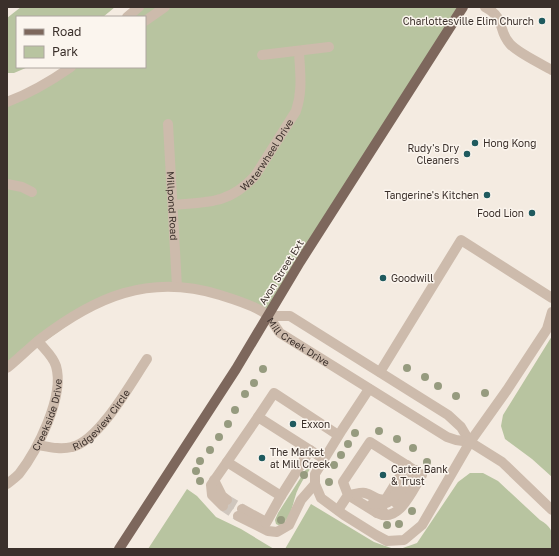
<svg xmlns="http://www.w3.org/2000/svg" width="559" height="556" font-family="'Golos Text',sans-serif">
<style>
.green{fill:#b8c4a0}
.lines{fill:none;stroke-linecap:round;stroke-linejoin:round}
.minor-tunnel{stroke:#cfc6bd;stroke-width:10;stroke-dasharray:10 5;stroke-linecap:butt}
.minor{stroke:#cdbbac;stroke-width:10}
.major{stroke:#7d675c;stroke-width:10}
.tree{fill:#969b7f}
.poi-dot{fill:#1f5a5e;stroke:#fbf5ee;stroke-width:1.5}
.labels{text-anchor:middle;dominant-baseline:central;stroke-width:3;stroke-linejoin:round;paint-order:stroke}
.poi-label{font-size:10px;fill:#3b302b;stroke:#fbf5ee;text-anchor:start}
.street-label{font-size:10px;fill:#3b302b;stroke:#fbf5ee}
</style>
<rect width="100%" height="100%" fill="#f4ebe1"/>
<g class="green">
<polygon points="21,7 115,7 103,17 17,17 17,67 28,67 14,73 7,73 7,18"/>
<polygon points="139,7 463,7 268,316 252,307 177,287 106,298 7,368 7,102 71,67 145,67 145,17 127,17"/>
<polygon points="552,336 552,477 532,459 505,439 501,426 503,415"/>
<path d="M312 460 314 463C309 471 303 479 299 487 292 500 294 516 280 526L276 524 275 520 278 513Z"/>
<path d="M470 473H483L498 481 540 520C555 529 552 534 552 549H400L417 543 458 482Z"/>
<polygon points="187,489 197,496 216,517 241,529 274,549 148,549"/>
<polygon points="311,504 374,542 394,549 285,549"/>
</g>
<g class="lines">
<g class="minor-tunnel">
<polyline points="227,500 242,509"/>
<polyline points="223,506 238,516"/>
</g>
<g class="minor">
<path d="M485 7C507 19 497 30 510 44 518 53 541 64 552 70"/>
<polyline points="127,17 139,7"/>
<polyline points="145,21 165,7"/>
<polyline points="262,55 329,47"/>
<path d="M7 102C31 93 51 81 71 67"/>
<path id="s1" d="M168 124 177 287"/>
<polyline points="7,184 22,187 32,192"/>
<path id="s2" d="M173 205C209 202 229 204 255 176L296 111C303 90 300 73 299 51"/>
<polyline points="268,316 290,316 448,415 461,427 470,442"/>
<path id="s3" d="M7 368C18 359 28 349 39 340 95 297 149 273 220 295 233 299 257 306 267 315 272 320 276 328 280 333L447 437 456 440 470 442 502 462 552 510"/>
<polyline points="380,372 461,240 552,298"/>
<polyline points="369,389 342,430 315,474 315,484 321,498 344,515 376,535 387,541 404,540 422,525 470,442 507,390 547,329 552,312"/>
<polyline points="258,417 274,393 338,435"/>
<path id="s4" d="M38 445C49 447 60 450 72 447 99 441 131 383 147 359"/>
<polyline points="214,480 222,496 227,500"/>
<path id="s5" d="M7 484C11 481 15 478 19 474 37 451 65 396 56 366 53 356 44 349 38 341"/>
<polyline points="348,495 377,513 383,511"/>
<path d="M348 495C353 495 360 492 365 493 374 495 375 501 386 499L407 465"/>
<polyline points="281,496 310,450"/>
<polyline points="396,503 416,470"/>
<path d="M372 504C385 507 391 502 398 491"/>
<polyline points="223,506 212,495 211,485 227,462"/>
<polyline points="242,509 264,521"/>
<path d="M338 510 348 495 343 482 370 442 422 475C412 491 399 524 377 513"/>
<polyline points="238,516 268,531 277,532 289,525 301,500 315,484"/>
<polyline points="266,523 281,496 227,462 258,417 324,459"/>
</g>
<polyline class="major" points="119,549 236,369 300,262 463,7"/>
</g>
<g class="tree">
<circle cx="407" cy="368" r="4"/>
<circle cx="263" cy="369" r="4"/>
<circle cx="425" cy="377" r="4"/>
<circle cx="254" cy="383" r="4"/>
<circle cx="438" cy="386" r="4"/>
<circle cx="485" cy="393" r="4"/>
<circle cx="245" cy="394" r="4"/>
<circle cx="456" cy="396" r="4"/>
<circle cx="235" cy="410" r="4"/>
<circle cx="228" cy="424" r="4"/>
<circle cx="379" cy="431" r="4"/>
<circle cx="355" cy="433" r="4"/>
<circle cx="219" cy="437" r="4"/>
<circle cx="397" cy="439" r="4"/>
<circle cx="348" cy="444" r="4"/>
<circle cx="413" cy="448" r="4"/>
<circle cx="210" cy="450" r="4"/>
<circle cx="341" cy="455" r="4"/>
<circle cx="200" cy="461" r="4"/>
<circle cx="427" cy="462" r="4"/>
<circle cx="334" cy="465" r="4"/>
<circle cx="196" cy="471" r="4"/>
<circle cx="304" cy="475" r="4"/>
<circle cx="200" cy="481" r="4"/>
<circle cx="329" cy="482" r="4"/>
<circle cx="412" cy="511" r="4"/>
<circle cx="281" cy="520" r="4"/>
<circle cx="399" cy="524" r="4"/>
<circle cx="387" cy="525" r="4"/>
</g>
<g class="poi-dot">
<circle cx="542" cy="21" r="4"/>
<circle cx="475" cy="143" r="4"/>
<circle cx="467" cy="154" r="4"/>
<circle cx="487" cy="195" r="4"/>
<circle cx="532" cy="213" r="4"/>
<circle cx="383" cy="278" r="4"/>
<circle cx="293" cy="424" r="4"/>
<circle cx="262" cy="458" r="4"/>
<circle cx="383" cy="475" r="4"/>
</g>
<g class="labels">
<g class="poi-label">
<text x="534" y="21" text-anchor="end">Charlottesville Elim Church</text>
<text x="483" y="143">Hong Kong</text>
<text x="459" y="148" text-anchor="end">Rudy's Dry<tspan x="459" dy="12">Cleaners</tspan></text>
<text x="479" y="195" text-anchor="end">Tangerine's Kitchen</text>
<text x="524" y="213" text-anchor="end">Food Lion</text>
<text x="391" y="278">Goodwill</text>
<text x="301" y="424">Exxon</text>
<text x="270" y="452">The Market<tspan x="270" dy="12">at Mill Creek</tspan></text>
<text x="391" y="469">Carter Bank<tspan x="391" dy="12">&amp; Trust</tspan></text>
</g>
<g class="street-label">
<text stroke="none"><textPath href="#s2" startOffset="114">Waterwheel Drive</textPath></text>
<text stroke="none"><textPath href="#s1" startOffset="82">Millpond Road</textPath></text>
<text transform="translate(281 272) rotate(-58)">Avon Street Ext</text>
<text stroke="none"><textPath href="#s3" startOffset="331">Mill Creek Drive</textPath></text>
<text stroke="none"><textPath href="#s5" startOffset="82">Creekside Drive</textPath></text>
<text stroke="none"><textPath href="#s4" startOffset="75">Ridgeview Circle</textPath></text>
</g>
</g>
<rect width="559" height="556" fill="none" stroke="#3b302b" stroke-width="16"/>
<rect x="16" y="16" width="130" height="52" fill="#fbf5ee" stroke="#aea6a0"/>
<rect x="24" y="29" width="20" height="6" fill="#7d675c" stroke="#aea6a0"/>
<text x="52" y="36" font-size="12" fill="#3b302b">Road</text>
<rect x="24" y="46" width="20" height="12" fill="#b8c4a0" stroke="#aea6a0"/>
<text x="52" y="56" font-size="12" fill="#3b302b">Park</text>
</svg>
